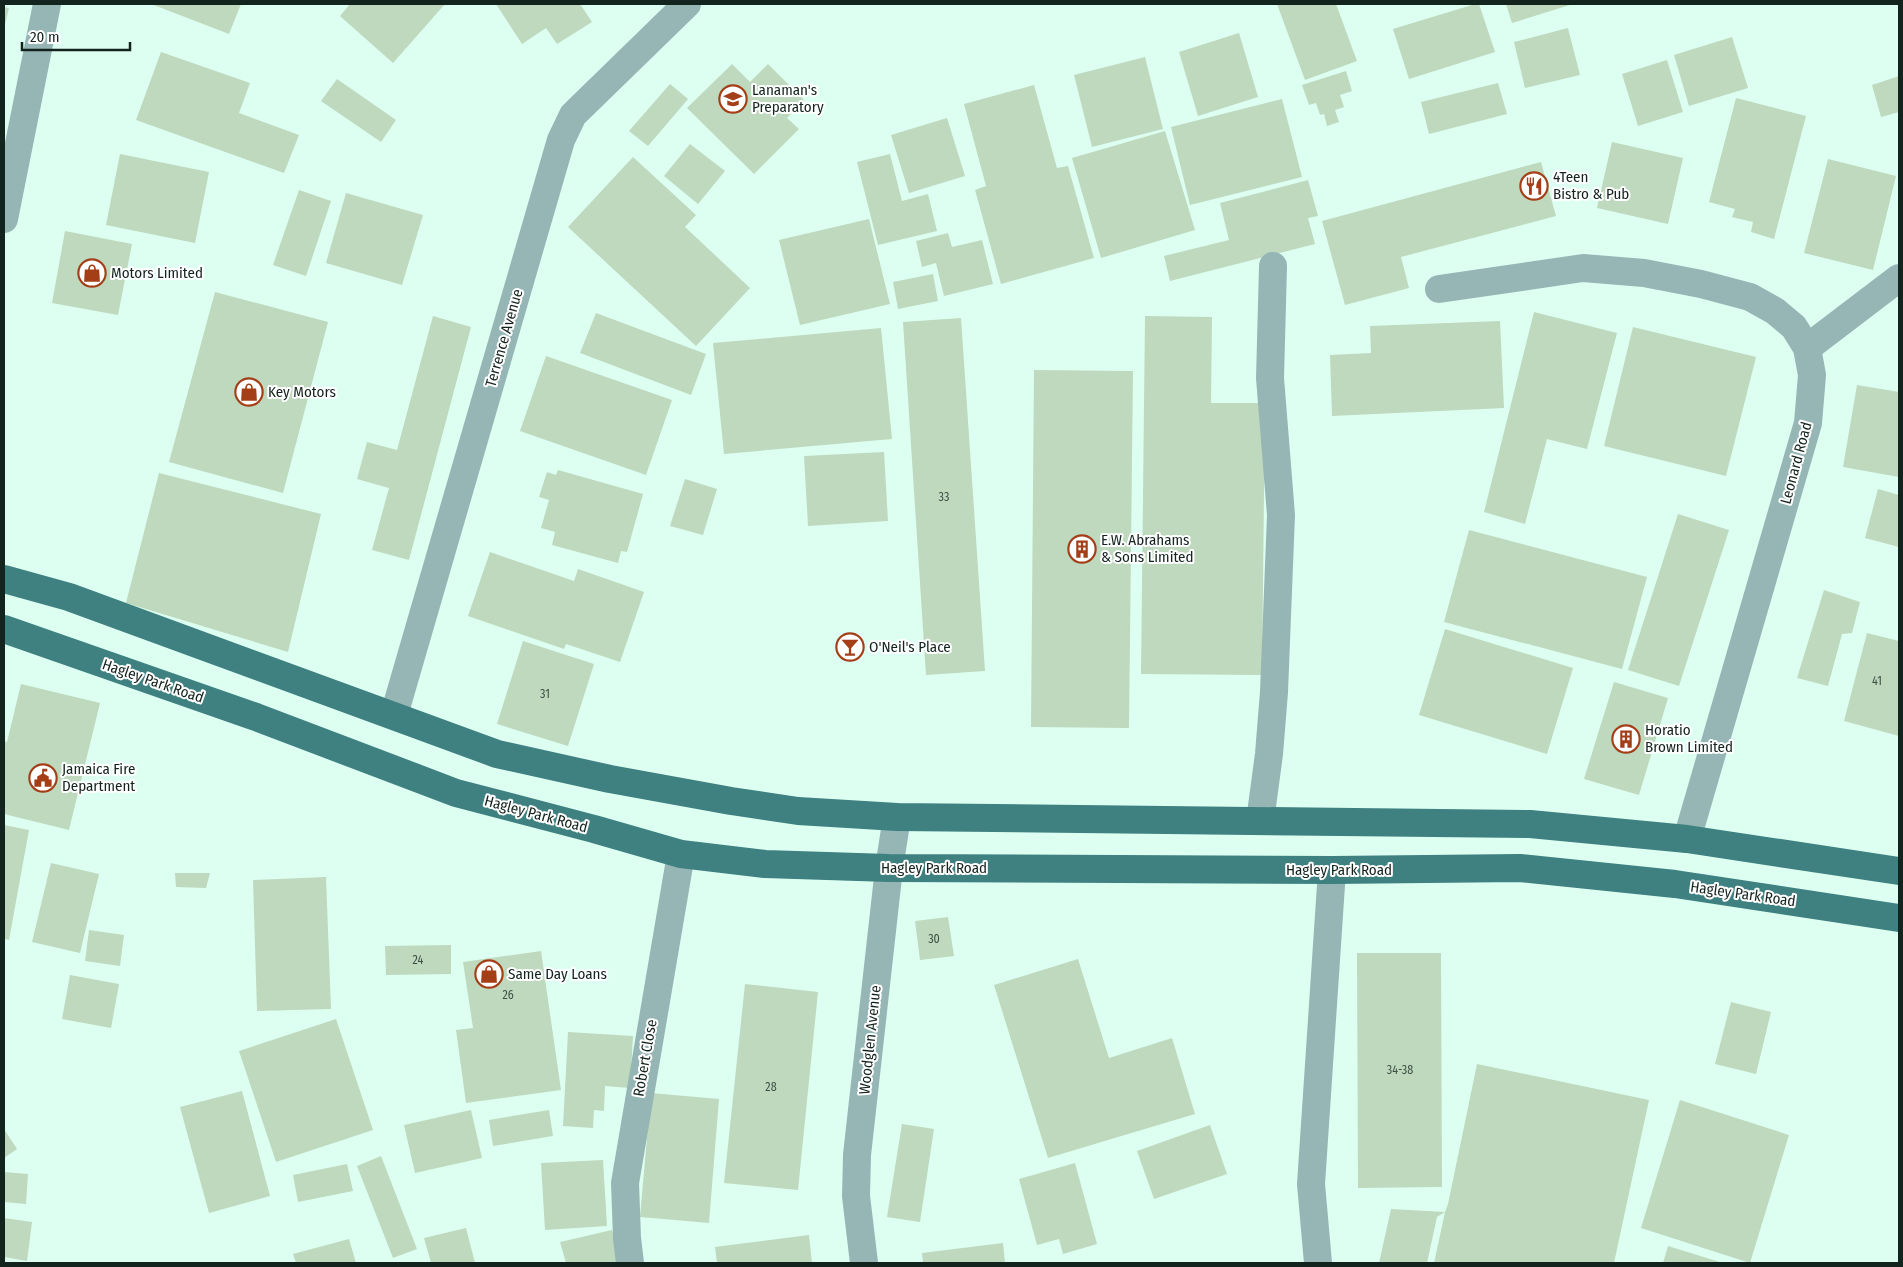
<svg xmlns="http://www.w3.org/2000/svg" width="1903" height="1267" font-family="'Fira Sans Condensed',sans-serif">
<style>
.building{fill:#bed9bd}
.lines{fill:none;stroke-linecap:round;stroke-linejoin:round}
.minor{stroke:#96b6b6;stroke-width:28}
.major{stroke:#3f8080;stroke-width:28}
.labels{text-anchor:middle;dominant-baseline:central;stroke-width:4;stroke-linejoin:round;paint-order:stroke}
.number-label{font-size:12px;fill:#3e5046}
.poi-label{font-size:15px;fill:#13231e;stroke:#fff;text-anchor:start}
.street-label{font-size:15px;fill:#13231e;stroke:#fff}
</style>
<rect width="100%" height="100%" fill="#ddfff2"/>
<g class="building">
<polygon points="151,4 241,4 229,34"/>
<polygon points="350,4 445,4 393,63 340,16"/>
<polygon points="496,4 580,4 592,22 557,44 546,28 522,44"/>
<polygon points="1277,4 1336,4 1357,61 1305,80"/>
<polygon points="1475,4 1479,4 1495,52 1409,79 1393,29"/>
<polygon points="1506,4 1573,4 1512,23"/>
<polygon points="4,7 9,8 4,28"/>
<polygon points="1568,28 1580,75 1525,88 1514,42"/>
<polygon points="1239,33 1258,97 1198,116 1179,52"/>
<polygon points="1732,37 1748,88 1689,106 1674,55"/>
<polygon points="161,52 250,83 239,113 299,135 284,173 136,120"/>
<polygon points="1145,57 1163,129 1092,147 1074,75"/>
<polygon points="1667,60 1683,112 1638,126 1622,74"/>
<polygon points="732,64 750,82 768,64 804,100 787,118 799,129 754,174 687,108"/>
<polygon points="1346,71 1352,91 1340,95 1344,107 1335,110 1339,122 1327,126 1324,114 1320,115 1316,103 1309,105 1302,85"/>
<polygon points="1899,76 1899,112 1881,117 1872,85"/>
<polygon points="337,79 396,120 381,142 321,101"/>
<polygon points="1498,83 1507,114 1429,134 1421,102"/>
<polygon points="670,84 688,99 648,146 629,131"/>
<polygon points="1034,85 1057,168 1068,166 1094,258 1001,284 975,190 986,186 964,104"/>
<polygon points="1736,98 1806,116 1774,239 1751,232 1753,222 1732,217 1735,209 1709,202"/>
<polygon points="1282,99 1302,177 1190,205 1171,127"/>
<polygon points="947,118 965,176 909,193 891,135"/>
<polygon points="1165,131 1195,230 1101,258 1072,158"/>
<polygon points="1612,142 1683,158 1668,224 1597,208"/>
<polygon points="690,144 725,171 698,204 664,176"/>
<polygon points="120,154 209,172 195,243 106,225"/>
<polygon points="890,154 902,201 928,194 937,231 878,245 857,162"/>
<polygon points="633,157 696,215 685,227 750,288 696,346 568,227"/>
<polygon points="1828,159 1896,176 1873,270 1804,253"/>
<polygon points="1541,162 1556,216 1401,257 1409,288 1345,305 1322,221"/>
<polygon points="1308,180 1318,216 1308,218 1315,244 1170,281 1164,256 1229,240 1220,203"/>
<polygon points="299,190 331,201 306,276 273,265"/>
<polygon points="346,193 423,215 402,285 326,263"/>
<polygon points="869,219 890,304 800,325 779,240"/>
<polygon points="65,231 132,244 118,315 52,303"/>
<polygon points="948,233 952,247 982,240 993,284 944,296 936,263 922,267 916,241"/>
<polygon points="933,274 938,301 898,309 893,282"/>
<polygon points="215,292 328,322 283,493 169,462"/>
<polygon points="1534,312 1617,333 1587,449 1547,439 1525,524 1484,512"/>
<polygon points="596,313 706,354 691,395 580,353"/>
<polygon points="433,316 471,327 409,560 372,550 389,488 357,479 367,442 397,450"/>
<polygon points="1145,316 1212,317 1211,403 1265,403 1262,675 1141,674"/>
<polygon points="961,318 985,671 926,675 903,322"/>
<polygon points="1500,321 1504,408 1332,416 1330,355 1371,353 1370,326"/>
<polygon points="1633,327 1756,357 1726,476 1604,446"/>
<polygon points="881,328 892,439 724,454 713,343"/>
<polygon points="546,356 672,400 646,475 520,431"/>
<polygon points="1034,370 1133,371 1129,728 1031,727"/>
<polygon points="1857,385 1899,392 1899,477 1843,467"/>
<polygon points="884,452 888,521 808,526 804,456"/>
<polygon points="558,470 643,494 627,552 621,551 618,563 552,545 555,532 541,528 549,500 539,497 547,472 556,475"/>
<polygon points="159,473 321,514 288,652 126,603"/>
<polygon points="685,479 717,489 703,535 670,526"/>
<polygon points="1878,489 1899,495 1899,547 1865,538"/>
<polygon points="1678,514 1729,530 1679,686 1628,670"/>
<polygon points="1469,530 1647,577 1622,669 1444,622"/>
<polygon points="490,552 574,581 578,569 644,592 620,662 566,644 564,649 468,616"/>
<polygon points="1824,590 1860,602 1852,633 1842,634 1828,686 1797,678"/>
<polygon points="1445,629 1573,668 1547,754 1419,715"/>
<polygon points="1867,633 1899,641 1899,736 1844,721"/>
<polygon points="523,641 594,664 568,746 497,724"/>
<polygon points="1614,682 1668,698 1639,795 1584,779"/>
<polygon points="21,684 100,703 69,830 4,814 4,741 7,742"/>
<polygon points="4,825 29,830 9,940 4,939"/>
<polygon points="51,863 99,874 80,953 32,942"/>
<polygon points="175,873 210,873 206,888 176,887"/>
<polygon points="326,877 331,1009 257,1011 253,880"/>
<polygon points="948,917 954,956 920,960 915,921"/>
<polygon points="89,930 124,935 120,966 85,961"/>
<polygon points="451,945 451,974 386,975 385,946"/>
<polygon points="541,951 561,1090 466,1103 456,1030 473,1028 463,962"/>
<polygon points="1357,953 1441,953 1442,1187 1358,1188"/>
<polygon points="1078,959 1109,1058 1172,1038 1195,1114 1048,1158 994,985"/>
<polygon points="70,975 119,984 111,1028 62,1019"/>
<polygon points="745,984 818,992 798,1190 724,1183"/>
<polygon points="1731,1002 1771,1012 1756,1074 1715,1064"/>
<polygon points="336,1019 373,1130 276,1162 239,1051"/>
<polygon points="568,1032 633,1036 630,1088 605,1086 604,1111 594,1110 593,1128 563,1126"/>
<polygon points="1477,1064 1649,1100 1614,1263 1434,1263 1445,1212 1437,1217 1427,1263 1379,1263 1391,1209 1445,1212 1448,1204"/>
<polygon points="242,1091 270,1196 209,1213 180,1107"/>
<polygon points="651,1093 719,1099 709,1223 640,1217"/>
<polygon points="1680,1100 1789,1135 1750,1263 1641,1228"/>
<polygon points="471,1110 482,1158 415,1173 404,1125"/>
<polygon points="549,1110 553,1136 493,1146 489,1120"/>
<polygon points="902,1124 934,1129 920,1222 887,1217"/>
<polygon points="1210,1125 1227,1174 1154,1199 1137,1151"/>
<polygon points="4,1129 17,1149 4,1158"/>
<polygon points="381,1156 417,1249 393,1258 357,1166"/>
<polygon points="603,1160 607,1226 545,1230 541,1163"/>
<polygon points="1075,1163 1097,1244 1063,1254 1059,1239 1037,1245 1019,1179"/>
<polygon points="347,1164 353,1191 298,1202 293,1175"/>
<polygon points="4,1172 28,1174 26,1204 4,1202"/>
<polygon points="4,1218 32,1222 27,1261 4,1257"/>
<polygon points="466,1228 475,1263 431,1263 424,1238"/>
<polygon points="612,1230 620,1263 566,1263 560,1242"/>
<polygon points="809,1235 812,1263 717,1263 715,1247"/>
<polygon points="349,1239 356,1263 296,1263 293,1254"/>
<polygon points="1003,1243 1005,1263 923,1263 922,1253"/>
<polygon points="1668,1246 1723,1263 1663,1263"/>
</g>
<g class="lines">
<g class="minor">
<polyline points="4,219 47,4"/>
<polyline points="1439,289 1583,268 1644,273 1701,284 1750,297 1775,311 1794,327 1807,348 1812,375 1808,423 1687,839"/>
<polyline points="1807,348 1899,278"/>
<polyline points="394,715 561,140 573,115 687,4"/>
<polyline points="1260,821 1269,754 1274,692 1281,515 1270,378 1273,266"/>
<polyline points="630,1263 627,1238 625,1183 681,854"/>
<polyline points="864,1263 856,1196 857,1155 889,868 897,817"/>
<polyline points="1318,1263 1311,1184 1332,870"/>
</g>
<g class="major">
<polyline points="4,579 69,597 497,754 610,779 731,801 798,811 897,817 1530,824 1687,839 1899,871"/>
<polyline points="4,629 256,717 456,793 594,829 681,854 765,864 889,868 1332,870 1520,868 1675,884 1899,918"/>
</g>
</g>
<defs>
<g id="school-ring" transform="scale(1.4375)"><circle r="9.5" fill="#fff" stroke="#a43e16" stroke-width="1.5"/><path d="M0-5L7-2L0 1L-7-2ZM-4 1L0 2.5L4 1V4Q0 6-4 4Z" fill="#a43e16"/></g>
<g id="restaurant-ring" transform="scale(1.4375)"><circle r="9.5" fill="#fff" stroke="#a43e16" stroke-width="1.5"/><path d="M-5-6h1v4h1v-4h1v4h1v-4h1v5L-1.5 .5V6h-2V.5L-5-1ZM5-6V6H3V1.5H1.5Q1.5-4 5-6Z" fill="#a43e16"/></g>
<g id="shop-ring" transform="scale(1.4375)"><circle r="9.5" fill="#fff" stroke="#a43e16" stroke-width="1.5"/><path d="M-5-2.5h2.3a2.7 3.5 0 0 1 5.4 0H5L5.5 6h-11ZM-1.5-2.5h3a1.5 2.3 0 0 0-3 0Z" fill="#a43e16"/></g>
<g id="building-ring" transform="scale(1.4375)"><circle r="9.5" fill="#fff" stroke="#a43e16" stroke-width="1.5"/><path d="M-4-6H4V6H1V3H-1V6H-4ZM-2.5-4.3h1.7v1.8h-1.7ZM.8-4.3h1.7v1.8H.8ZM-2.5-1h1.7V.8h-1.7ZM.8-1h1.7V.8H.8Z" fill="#a43e16"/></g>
<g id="bar-ring" transform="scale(1.4375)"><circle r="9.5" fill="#fff" stroke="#a43e16" stroke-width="1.5"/><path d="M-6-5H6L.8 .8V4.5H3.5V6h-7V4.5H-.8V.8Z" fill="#a43e16"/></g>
<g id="civic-ring" transform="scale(1.4375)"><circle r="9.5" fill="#fff" stroke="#a43e16" stroke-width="1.5"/><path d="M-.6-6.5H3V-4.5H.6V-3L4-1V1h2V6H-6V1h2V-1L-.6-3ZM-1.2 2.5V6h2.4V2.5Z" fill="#a43e16"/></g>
</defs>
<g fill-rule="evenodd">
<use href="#school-ring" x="733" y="99"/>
<use href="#restaurant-ring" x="1534" y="186"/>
<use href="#shop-ring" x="92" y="273"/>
<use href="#shop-ring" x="249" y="392"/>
<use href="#building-ring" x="1082" y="549"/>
<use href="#bar-ring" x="850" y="647"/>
<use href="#building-ring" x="1626" y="739"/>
<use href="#civic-ring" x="43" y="778"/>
<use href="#shop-ring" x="489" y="974"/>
</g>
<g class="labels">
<g class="number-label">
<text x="944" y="497">33</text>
<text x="1877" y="681">41</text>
<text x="545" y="694">31</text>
<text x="934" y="939">30</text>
<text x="418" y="960">24</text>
<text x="508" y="995">26</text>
<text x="1400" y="1070">34-38</text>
<text x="771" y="1087">28</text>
</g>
<g class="poi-label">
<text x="752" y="90">Lanaman's<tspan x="752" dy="17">Preparatory</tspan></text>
<text x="1553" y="177">4Teen<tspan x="1553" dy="17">Bistro &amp; Pub</tspan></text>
<text x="111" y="273">Motors Limited</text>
<text x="268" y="392">Key Motors</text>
<text x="1101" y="540">E.W. Abrahams<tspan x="1101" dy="17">&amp; Sons Limited</tspan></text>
<text x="869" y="647">O'Neil's Place</text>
<text x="1645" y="730">Horatio<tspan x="1645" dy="17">Brown Limited</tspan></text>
<text x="62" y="769">Jamaica Fire<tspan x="62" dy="17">Department</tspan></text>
<text x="508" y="974">Same Day Loans</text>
</g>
<g class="street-label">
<text transform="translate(504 338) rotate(-74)">Terrence Avenue</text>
<text transform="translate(1796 463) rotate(-75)">Leonard Road</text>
<text transform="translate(153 681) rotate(19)">Hagley Park Road</text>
<text transform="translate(536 814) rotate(15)">Hagley Park Road</text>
<text x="934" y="868">Hagley Park Road</text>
<text x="1339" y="870">Hagley Park Road</text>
<text transform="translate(1743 894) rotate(8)">Hagley Park Road</text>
<text transform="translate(870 1040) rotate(-84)">Woodglen Avenue</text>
<text transform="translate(645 1058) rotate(-80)">Robert Close</text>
</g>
</g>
<rect width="1903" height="1267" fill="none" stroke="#13231e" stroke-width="10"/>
<path d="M22 42v8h108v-8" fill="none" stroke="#13231e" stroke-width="2.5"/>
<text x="30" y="42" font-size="15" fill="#13231e" stroke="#ffffff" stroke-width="4" paint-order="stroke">20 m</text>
</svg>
